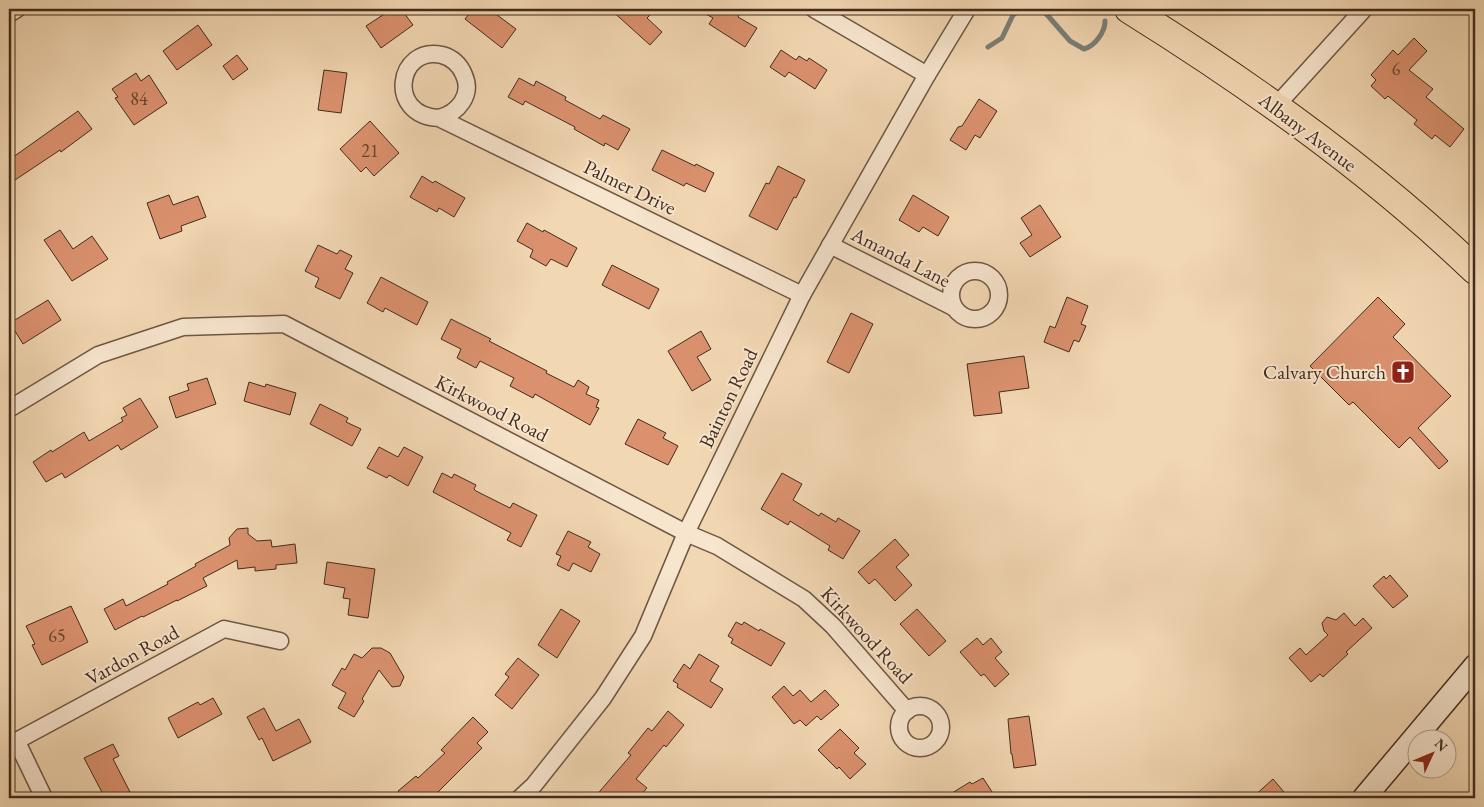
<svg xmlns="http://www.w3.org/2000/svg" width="1484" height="807" font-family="'EB Garamond',serif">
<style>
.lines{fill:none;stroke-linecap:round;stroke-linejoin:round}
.stream{stroke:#7a7f79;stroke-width:5}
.building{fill:#db916e;stroke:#422c1d}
.street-casing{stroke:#6e5742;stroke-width:19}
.secondary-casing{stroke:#422c1d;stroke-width:25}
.highway-casing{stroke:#422c1d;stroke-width:30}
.street{stroke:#f7e5ce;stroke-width:16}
.secondary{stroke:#f7e5ce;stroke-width:22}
.highway{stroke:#f2d7b3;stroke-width:28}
.labels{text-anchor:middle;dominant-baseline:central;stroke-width:4;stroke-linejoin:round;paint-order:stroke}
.number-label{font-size:18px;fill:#684531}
.street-label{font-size:20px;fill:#422c1d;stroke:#f7e5ce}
.poi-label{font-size:20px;fill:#422c1d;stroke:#f7e5ce;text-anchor:end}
</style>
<rect width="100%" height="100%" fill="#f2d7b3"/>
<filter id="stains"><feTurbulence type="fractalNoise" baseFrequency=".004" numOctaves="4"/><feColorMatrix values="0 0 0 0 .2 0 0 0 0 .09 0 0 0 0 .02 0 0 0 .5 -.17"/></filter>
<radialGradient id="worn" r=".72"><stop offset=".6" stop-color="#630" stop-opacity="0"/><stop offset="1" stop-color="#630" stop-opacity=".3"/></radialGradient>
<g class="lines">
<g class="stream">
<path d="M1042 9 1070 41 1084 49C1095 46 1105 32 1105 21"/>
<polyline points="988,47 1002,38 1013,15 1021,9"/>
</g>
</g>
<g class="building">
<polygon points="392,9 401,9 413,25 381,48 366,26"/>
<polygon points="473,9 489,9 516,29 502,48 465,19"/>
<polygon points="610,9 643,9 650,15 647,18 662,32 650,45"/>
<polygon points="697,9 730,9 739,15 738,17 757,28 745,47 709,24 713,18"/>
<polygon points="198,25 212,45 177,70 163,51"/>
<polygon points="1414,38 1427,51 1409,70 1433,89 1426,97 1464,129 1450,147 1435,135 1432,139 1414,124 1417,120 1388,96 1385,99 1371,86 1376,80 1371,75 1393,50 1398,55"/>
<polygon points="781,50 796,60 799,56 807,61 809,58 827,70 815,89 789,72 785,77 770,67"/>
<polygon points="237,55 248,69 233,80 223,66"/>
<polygon points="324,70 347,73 341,113 318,110"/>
<polygon points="136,73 141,81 149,75 167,103 134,125 115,98 118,97 112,89"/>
<polygon points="519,78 534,86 536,81 566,97 565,100 600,119 603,115 630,129 618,150 605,143 604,146 574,129 575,127 525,101 523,105 508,97"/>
<polygon points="979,99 997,111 980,138 975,135 966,150 950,140 958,127 962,126"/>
<polygon points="78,111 92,129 61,152 60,150 15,180 9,171 9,160"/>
<polygon points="370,121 399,153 374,176 366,167 361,172 340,149"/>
<polygon points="662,150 695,166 696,164 714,173 705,192 686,183 684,186 652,170"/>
<polygon points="778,166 805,180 796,198 794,197 777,230 749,216 766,183 769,184"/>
<polygon points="422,176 433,183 435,181 465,198 454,217 439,208 437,212 410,197"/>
<polygon points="169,195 173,205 198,196 206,217 181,226 182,231 160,239 147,203"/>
<polygon points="913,195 949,217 938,236 923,227 919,232 899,220"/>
<polygon points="1040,205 1061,237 1030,257 1020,243 1032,235 1021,218"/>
<polygon points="527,223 543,232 544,230 577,248 567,267 551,259 546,266 530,257 533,250 517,241"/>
<polygon points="60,230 73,249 92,236 108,259 72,281 44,240"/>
<polygon points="318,245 337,254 340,250 352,256 345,269 353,273 340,299 315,287 319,278 305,271"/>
<polygon points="612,265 659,289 649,309 602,285"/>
<polygon points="381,277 428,302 417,325 385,308 383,312 367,303"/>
<polygon points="1067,297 1088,306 1081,324 1086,326 1079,342 1074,340 1069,352 1044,342 1050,326 1055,328"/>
<polygon points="1378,297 1405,324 1393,337 1451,396 1418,428 1448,461 1439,469 1410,437 1399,448 1353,402 1349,405 1310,366"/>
<polygon points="48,300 61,320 23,344 10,323"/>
<polygon points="851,313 873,324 849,373 827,362"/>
<polygon points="451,319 491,339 489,341 547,371 546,373 574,387 578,380 589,387 586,394 599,400 596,407 599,408 590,425 535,394 533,398 510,386 514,378 480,361 476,368 457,358 461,349 441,339"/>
<polygon points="701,331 711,349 697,357 711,380 692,391 668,351"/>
<polygon points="1024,356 1029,388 999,392 1002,413 974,416 967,364"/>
<polygon points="207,378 216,404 176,418 169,397 189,390 187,384"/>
<polygon points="249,382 265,387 266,384 296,393 290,415 244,401"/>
<polygon points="140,398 158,427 121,450 118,445 65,478 62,473 46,482 33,462 51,450 52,452 84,432 89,441 123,421 121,418 127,415 123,408"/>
<polygon points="320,404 348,418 346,422 361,429 352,446 310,424"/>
<polygon points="638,419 666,433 663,438 678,446 668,465 625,444"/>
<polygon points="379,447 398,457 404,447 423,457 408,486 389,475 387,478 367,468"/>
<polygon points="442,473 452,478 454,474 476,485 474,489 476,491 510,508 513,503 537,515 521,547 507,540 511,533 433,492"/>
<polygon points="782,473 802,484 793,500 819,516 821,513 836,522 838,518 860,531 843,559 828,550 830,546 790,521 788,525 761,509"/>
<polygon points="248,528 248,534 257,541 271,540 272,547 295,544 297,563 276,565 276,569 255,571 255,567 238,569 237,560 203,578 207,586 177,601 177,600 143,617 142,616 115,630 104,609 123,599 126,606 168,584 167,582 196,566 195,564 230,545 229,538 237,529"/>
<polygon points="568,531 591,542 588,547 600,554 591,572 573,563 569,571 557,565 561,556 556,554"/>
<polygon points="895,539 909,555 896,567 912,585 895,601 875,579 869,584 858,572"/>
<polygon points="327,562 375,569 368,618 348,615 350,599 343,598 345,588 324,584"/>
<polygon points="1390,575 1408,596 1393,608 1373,586 1384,576 1386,579"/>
<polygon points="71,606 88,642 42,665 32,645 35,644 26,626"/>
<polygon points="561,609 580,621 557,658 538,645"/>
<polygon points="917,609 946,641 929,656 900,624"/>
<polygon points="1344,613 1355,626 1363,618 1372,628 1346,652 1348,654 1323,677 1320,674 1311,682 1289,658 1300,648 1306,655 1328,635 1324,631 1322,623 1327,617 1336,620"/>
<polygon points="736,622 742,625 744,622 759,631 760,629 785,643 771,666 731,643 733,639 728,636"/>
<polygon points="977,638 983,645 991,638 1002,652 995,658 1009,674 995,687 984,674 981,676 960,652"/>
<polygon points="372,648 381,648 390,653 404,677 400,686 392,687 379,670 362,699 364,701 354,717 338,708 346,693 332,685 342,668 345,670 354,654 362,658"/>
<polygon points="699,654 719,666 710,681 723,689 711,708 677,687 678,684 673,681 684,664 690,669"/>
<polygon points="518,658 539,675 512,709 495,695 509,677 505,674"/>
<polygon points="784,686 793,696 800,690 811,702 825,690 839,705 821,720 817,716 806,726 800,720 794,724 772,697"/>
<polygon points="213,698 222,714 178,738 168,718 198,702 200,705"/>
<polygon points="264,708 276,731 299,719 311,742 273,761 262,738 259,740 247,717"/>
<polygon points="668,711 684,725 666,747 664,745 636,779 647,788 638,798 594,798 631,755 628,753 648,728 652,731"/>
<polygon points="1029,716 1036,765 1014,768 1012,754 1011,754 1008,719"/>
<polygon points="473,717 488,732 477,743 482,748 432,798 404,798 398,791 416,776 418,778 445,753 441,750"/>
<polygon points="840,729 859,748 854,753 866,764 850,779 839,767 837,769 818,750"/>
<polygon points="113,744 119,756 113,759 130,792 118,798 105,798 84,758"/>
<polygon points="983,778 996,798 944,798 970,782 972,784"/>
<polygon points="1273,779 1289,798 1252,798"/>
</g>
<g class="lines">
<g class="street-casing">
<g id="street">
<polyline points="814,9 927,75"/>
<polyline points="9,14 17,9"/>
<polyline points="1275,107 1364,9"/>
<path d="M439 118C458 113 473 95 464 75 460 65 453 58 442 55 397 45 386 116 439 118L802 295"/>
<polyline points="830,245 953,307"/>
<circle cx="975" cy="295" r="24"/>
<polyline points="9,409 98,355 183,327 284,324 686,533 717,546 804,599 833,626 907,711"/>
<circle cx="920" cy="727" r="21"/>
<polyline points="17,742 44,798"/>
<polyline points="9,745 224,629 280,641"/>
<polyline points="520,798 534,785 603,698 643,636 686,533 802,295 927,75 967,9"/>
</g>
</g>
<g class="secondary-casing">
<polyline id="secondary" points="1364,798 1475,666"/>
</g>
<g class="highway-casing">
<path id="highway" d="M1129 9C1251 85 1371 170 1475 270"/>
</g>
<use href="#street" class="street"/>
<use href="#secondary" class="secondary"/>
<use href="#highway" class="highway"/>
</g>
<defs>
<g id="church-square" transform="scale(1.25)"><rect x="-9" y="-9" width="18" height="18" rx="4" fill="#8f2418" stroke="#f7e5ce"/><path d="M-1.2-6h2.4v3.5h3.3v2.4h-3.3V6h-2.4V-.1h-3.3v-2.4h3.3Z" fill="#fff"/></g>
</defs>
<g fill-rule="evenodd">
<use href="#church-square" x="1403" y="372"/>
</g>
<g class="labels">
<g class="number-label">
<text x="1396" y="68">6</text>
<text x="139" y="98">84</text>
<text x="370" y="150">21</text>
<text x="57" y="635">65</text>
</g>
<g class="street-label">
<text transform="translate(1308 132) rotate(37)">Albany Avenue</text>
<text transform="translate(630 187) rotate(26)">Palmer Drive</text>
<text transform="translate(901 257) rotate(27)">Amanda Lane</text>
<text transform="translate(728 398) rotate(-64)">Bainton Road</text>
<text transform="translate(492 408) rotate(27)">Kirkwood Road</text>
<text transform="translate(867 635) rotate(47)">Kirkwood Road</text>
<text transform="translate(132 655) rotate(-29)">Vardon Road</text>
</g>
<g class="poi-label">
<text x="1386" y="372">Calvary Church</text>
</g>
</g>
<rect width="1484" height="807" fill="none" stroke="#f2d7b3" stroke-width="30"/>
<rect x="10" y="10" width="1464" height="787" fill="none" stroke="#422c1d" stroke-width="2.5"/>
<rect x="15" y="15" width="1454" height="777" fill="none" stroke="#422c1d"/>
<g transform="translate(1432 754) rotate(46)"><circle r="24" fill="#f7e5ce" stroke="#af9b87"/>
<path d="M0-4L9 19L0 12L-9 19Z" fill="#8f2418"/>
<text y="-8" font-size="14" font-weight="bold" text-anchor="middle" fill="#422c1d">N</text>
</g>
<rect width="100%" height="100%" filter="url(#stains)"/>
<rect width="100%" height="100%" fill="url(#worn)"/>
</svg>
